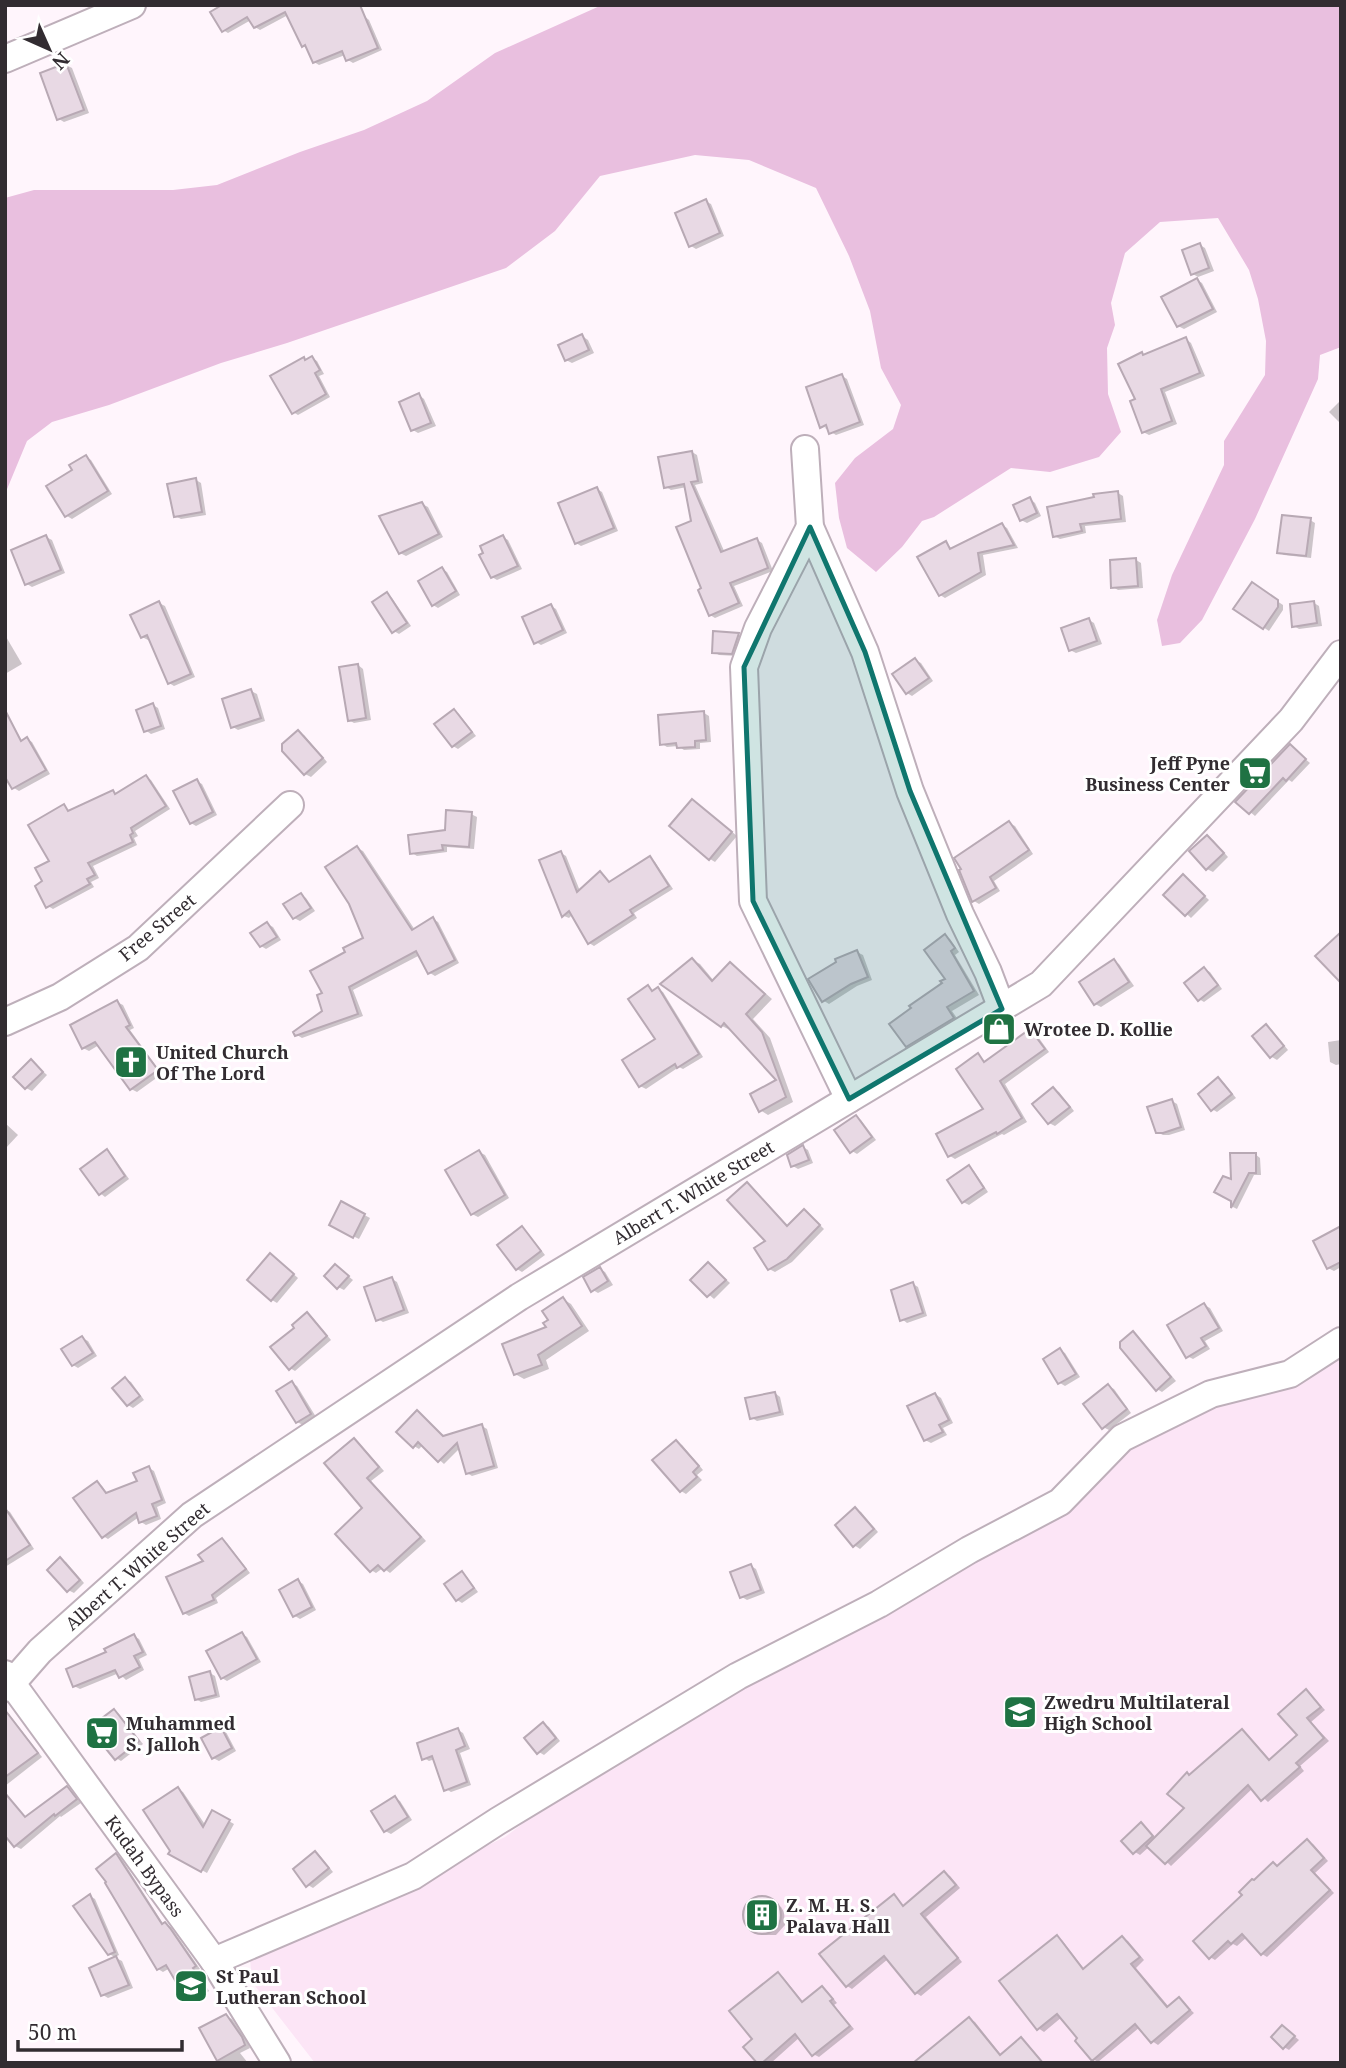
<svg xmlns="http://www.w3.org/2000/svg" width="1346" height="2068" font-family="'Noto Serif',serif">
<style>
.built{fill:#fce5f6}
.green{fill:#e9bfdf}
.shadow{fill:#0003}
.building{fill:#e8d9e4;stroke:#b8a9b4;stroke-width:2}
.lines{fill:none;stroke-linecap:round;stroke-linejoin:round}
.minor-casing{stroke:#beafba;stroke-width:30}
.minor{stroke:#fff;stroke-width:26}
.marked{fill:#0f766e;fill-opacity:0.2;stroke:#0f766e;stroke-width:5;stroke-linejoin:round}
.labels{text-anchor:middle;dominant-baseline:central;stroke-width:6;stroke-linejoin:round;paint-order:stroke}
.poi-label{font-size:18px;font-weight:bold;fill:#322c31;stroke:#fff;text-anchor:start}
.street-label{font-size:18px;fill:#322c31;stroke:#fff}
</style>
<rect width="100%" height="100%" fill="#fff5fc"/>
<polygon class="built" points="1341,1351 1341,2063 315,2063 252,1982 250,1959 505,1837 539,1811 585,1783 614,1769 679,1724 1136,1440"/>
<polygon class="green" points="602,5 1341,5 1341,347 1320,355 1318,379 1255,519 1202,620 1180,643 1162,646 1157,620 1172,575 1224,465 1224,441 1265,375 1266,341 1258,299 1249,270 1218,218 1160,222 1125,253 1111,303 1115,325 1107,348 1108,394 1121,432 1099,457 1050,472 1011,468 934,517 922,521 902,547 876,572 847,548 839,518 835,483 855,458 893,429 901,405 881,368 870,311 849,256 816,188 749,160 695,155 600,176 555,231 506,268 287,343 221,363 109,405 52,422 27,441 5,494 5,198 34,190 173,190 217,185 300,152 364,130 427,101 495,53"/>
<g class="shadow">
<polygon points="319,5 364,16 369,20 382,50 353,63 348,60 345,55 319,65 314,62 309,49 303,46 288,15 260,30 255,27 251,20 228,33 223,30 213,13"/>
<polygon points="66,65 72,68 89,113 64,122 59,119"/>
<polygon points="705,201 711,204 724,236 696,249 691,246"/>
<polygon points="1200,245 1205,248 1214,271 1198,277 1193,274"/>
<polygon points="1197,280 1202,283 1217,312 1184,329 1178,326"/>
<polygon points="582,336 588,340 594,353 572,363 566,360"/>
<polygon points="1186,339 1191,343 1205,376 1165,392 1177,424 1149,435 1143,432 1137,400 1142,354 1145,356"/>
<polygon points="312,358 317,361 324,374 319,376 330,397 298,415 293,412 304,359 307,361"/>
<polygon points="842,376 847,379 864,425 836,435 831,432 829,429 824,428 835,424 823,425 823,427 822,426"/>
<polygon points="419,395 424,399 436,426 418,433 413,430"/>
<polygon points="1341,400 1341,424 1329,412"/>
<polygon points="692,452 697,455 703,483 695,485 725,553 757,540 762,543 773,571 734,586 743,606 715,618 710,615 703,589 687,487 671,490 666,487"/>
<polygon points="86,457 91,460 112,494 72,519 67,516 74,470"/>
<polygon points="196,480 201,483 206,515 181,519 175,516"/>
<polygon points="597,489 602,492 618,531 581,546 576,543"/>
<polygon points="1118,493 1123,496 1126,522 1085,526 1086,533 1060,539 1054,536 1096,499"/>
<polygon points="1030,499 1035,503 1041,516 1027,523 1021,520"/>
<polygon points="422,504 428,507 443,537 406,556 400,553"/>
<polygon points="1310,520 1315,523 1311,558 1284,555 1279,552"/>
<polygon points="1002,525 1007,528 1018,548 983,555 986,575 945,598 940,595 946,543 953,550"/>
<polygon points="46,537 52,540 65,573 32,587 27,584"/>
<polygon points="503,537 508,540 522,569 497,580 492,577"/>
<polygon points="1136,560 1141,563 1143,588 1118,590 1113,587"/>
<polygon points="442,569 447,572 460,595 438,608 433,605"/>
<polygon points="1252,584 1283,605 1283,610 1269,631 1236,609"/>
<polygon points="387,594 392,598 411,626 399,634 394,631"/>
<polygon points="159,603 165,606 195,677 174,686 169,683 151,639 148,640 142,637"/>
<polygon points="1314,603 1319,606 1322,626 1299,629 1294,626"/>
<polygon points="551,606 556,609 567,633 541,645 536,642"/>
<polygon points="1089,620 1094,623 1102,644 1076,653 1070,650"/>
<polygon points="738,634 743,637 737,656 719,655 714,652"/>
<polygon points="5,635 22,664 5,674"/>
<polygon points="915,660 921,663 933,681 912,696 907,693"/>
<polygon points="358,665 363,669 371,720 354,723 349,720"/>
<polygon points="251,691 257,694 265,721 238,730 233,727"/>
<polygon points="153,705 158,708 165,729 151,734 145,730"/>
<polygon points="454,711 459,714 476,736 458,749 453,746"/>
<polygon points="704,713 709,716 711,742 700,743 700,749 684,750 678,746 667,747 662,744"/>
<polygon points="298,732 304,735 327,762 311,777 305,774"/>
<polygon points="27,739 32,742 50,774 19,791 14,788 5,773"/>
<polygon points="1290,746 1310,763 1292,782 1289,780 1255,816 1238,802"/>
<polygon points="146,777 151,780 170,809 135,831 138,836 134,838 137,845 93,866 99,878 91,882 94,887 53,909 48,906 45,882 64,806 71,812 113,792 118,794"/>
<polygon points="196,781 202,784 217,815 196,826 191,823"/>
<polygon points="698,804 737,836 715,862 710,859"/>
<polygon points="471,814 477,817 474,849 447,847 447,852 417,856 412,853"/>
<polygon points="1009,823 1015,826 1033,854 994,881 1000,891 979,904 974,901"/>
<polygon points="1207,837 1213,840 1228,857 1213,872 1207,869"/>
<polygon points="357,848 363,851 415,930 433,919 438,922 459,963 435,976 430,973 420,955 353,990 363,1016 302,1038 297,1035 324,1011 325,994 347,952 365,939"/>
<polygon points="561,853 566,856 580,891 600,874 611,883 650,859 655,862 673,889 634,913 637,918 594,946 589,943 573,914 569,918 564,916"/>
<polygon points="1184,877 1209,900 1191,918 1166,895"/>
<polygon points="301,895 306,898 315,911 300,921 294,918"/>
<polygon points="267,924 273,927 281,940 266,949 261,946"/>
<polygon points="945,936 950,939 959,952 955,955 979,995 952,1011 959,1021 912,1048 907,1045 947,979"/>
<polygon points="857,952 863,955 872,980 857,986 829,1004 824,1001 811,980"/>
<polygon points="692,960 700,964 714,981 731,964 738,969 772,999 753,1019 770,1038 793,1102 768,1115 760,1110 779,1081 731,1029 730,1030 722,1026 663,984"/>
<polygon points="1114,961 1119,964 1134,986 1101,1007 1095,1004"/>
<polygon points="1204,969 1210,972 1222,989 1204,1002 1199,999"/>
<polygon points="648,987 653,991 658,989 663,992 703,1057 683,1069 679,1067 646,1089 640,1086 657,1039"/>
<polygon points="117,1002 123,1005 134,1028 130,1030 162,1074 137,1092 131,1089 99,1045 89,1051 83,1048"/>
<polygon points="1266,1026 1271,1029 1288,1050 1277,1060 1272,1057"/>
<polygon points="1030,1031 1036,1034 1049,1052 1005,1084 1027,1122 1004,1135 1002,1134 955,1159 950,1156 985,1110 978,1055 986,1063"/>
<polygon points="1341,1040 1341,1064 1336,1065 1330,1062 1328,1042"/>
<polygon points="31,1061 47,1075 32,1091 26,1088"/>
<polygon points="1218,1080 1224,1083 1236,1098 1217,1112 1212,1109"/>
<polygon points="1053,1089 1059,1092 1074,1111 1055,1126 1049,1123 1034,1104"/>
<polygon points="1172,1101 1177,1104 1185,1130 1169,1135 1163,1135 1157,1132"/>
<polygon points="856,1117 861,1120 876,1140 857,1154 852,1151"/>
<polygon points="5,1123 18,1135 5,1149"/>
<polygon points="803,1147 808,1150 813,1163 798,1169 793,1166"/>
<polygon points="107,1152 112,1155 129,1179 105,1197 100,1193"/>
<polygon points="479,1152 485,1155 509,1198 478,1217 472,1214"/>
<polygon points="1255,1154 1260,1158 1261,1175 1254,1175 1237,1209 1233,1207 1232,1182"/>
<polygon points="969,1167 974,1171 988,1192 969,1205 963,1202"/>
<polygon points="747,1184 752,1187 789,1227 809,1214 824,1229 792,1262 775,1272 769,1269 768,1242"/>
<polygon points="342,1203 370,1218 359,1239 331,1225"/>
<polygon points="522,1228 527,1232 545,1255 522,1272 517,1269"/>
<polygon points="1341,1228 1341,1267 1334,1271 1328,1268"/>
<polygon points="275,1258 298,1278 277,1303 272,1300"/>
<polygon points="709,1264 730,1283 714,1299 692,1280"/>
<polygon points="336,1266 353,1280 344,1290 338,1287"/>
<polygon points="600,1269 605,1272 613,1285 598,1293 593,1290"/>
<polygon points="392,1279 397,1282 409,1313 383,1322 378,1319"/>
<polygon points="913,1284 918,1287 927,1316 907,1323 902,1319"/>
<polygon points="563,1299 571,1304 589,1331 546,1360 549,1369 524,1379 515,1374 549,1328 550,1320"/>
<polygon points="1204,1305 1210,1308 1223,1331 1205,1341 1210,1349 1193,1359 1187,1356"/>
<polygon points="307,1314 312,1317 331,1340 295,1371 290,1368 296,1328"/>
<polygon points="1133,1334 1138,1337 1176,1381 1162,1392 1157,1389"/>
<polygon points="82,1338 88,1341 97,1356 78,1368 73,1365"/>
<polygon points="1060,1350 1065,1353 1080,1377 1065,1386 1060,1383"/>
<polygon points="126,1379 131,1382 144,1400 133,1408 128,1405"/>
<polygon points="292,1383 297,1386 316,1417 303,1425 297,1422"/>
<polygon points="1108,1386 1114,1389 1131,1413 1109,1430 1103,1427"/>
<polygon points="775,1393 780,1397 784,1415 757,1421 752,1418"/>
<polygon points="935,1394 941,1398 953,1423 943,1428 947,1435 931,1443 925,1440"/>
<polygon points="417,1412 445,1437 482,1426 487,1429 498,1468 472,1476 467,1473 460,1448 444,1464 423,1445 419,1449 414,1446"/>
<polygon points="354,1440 359,1443 384,1471 371,1481 426,1541 390,1573 383,1568 376,1573 371,1570 365,1508"/>
<polygon points="676,1442 682,1445 703,1470 697,1475 702,1480 686,1494 681,1491"/>
<polygon points="149,1468 154,1471 166,1503 157,1507 161,1519 146,1525 141,1522 139,1517 108,1539 103,1536 97,1483 102,1486 108,1494 139,1482"/>
<polygon points="5,1509 10,1512 34,1549 5,1567"/>
<polygon points="855,1509 861,1512 878,1532 860,1549 854,1545"/>
<polygon points="222,1540 227,1543 250,1573 216,1598 218,1603 189,1616 184,1613 205,1561"/>
<polygon points="60,1559 66,1562 84,1583 74,1593 68,1590"/>
<polygon points="751,1566 756,1569 765,1593 747,1600 742,1597"/>
<polygon points="462,1573 467,1577 478,1592 462,1603 457,1600"/>
<polygon points="298,1581 303,1584 316,1610 300,1619 295,1616"/>
<polygon points="242,1634 247,1637 261,1662 227,1681 222,1678"/>
<polygon points="134,1636 139,1639 147,1655 139,1659 144,1670 126,1680 119,1673 80,1689 74,1686 109,1653"/>
<polygon points="210,1673 215,1676 220,1697 201,1702 196,1699"/>
<polygon points="1306,1691 1311,1695 1325,1710 1311,1722 1329,1741 1300,1766 1304,1771 1268,1802 1253,1788 1171,1866 1150,1846 1140,1855 1135,1852 1141,1825 1156,1838 1186,1808 1190,1776 1242,1731 1247,1734 1270,1760 1299,1735"/>
<polygon points="5,1709 42,1757 5,1786"/>
<polygon points="114,1711 119,1714 143,1744 121,1761 116,1758"/>
<polygon points="544,1724 549,1727 560,1741 544,1755 539,1752"/>
<polygon points="221,1729 226,1732 236,1751 219,1761 213,1758"/>
<polygon points="458,1730 463,1733 470,1749 460,1753 471,1785 451,1792 446,1789 435,1759 429,1761 424,1758"/>
<polygon points="67,1788 72,1791 81,1803 61,1817 60,1816 21,1849 15,1846 15,1807 27,1818"/>
<polygon points="178,1789 183,1792 206,1826 213,1812 234,1824 207,1873 171,1853"/>
<polygon points="395,1798 400,1801 412,1820 391,1834 385,1831"/>
<polygon points="1307,1841 1313,1844 1328,1861 1315,1873 1334,1893 1267,1957 1262,1954 1247,1937 1237,1946 1233,1944 1215,1960 1210,1957 1279,1868"/>
<polygon points="315,1853 320,1856 333,1872 313,1888 308,1885"/>
<polygon points="116,1855 121,1858 164,1925 171,1927 200,1969 197,1971 209,1991 193,2001 188,1998 170,1968 163,1972 158,1969"/>
<polygon points="944,1873 950,1876 960,1888 926,1917 962,1962 921,1996 916,1993 888,1959 852,1989 847,1986 894,1896 905,1907"/>
<polygon points="90,1896 95,1899 119,1955 115,1957 109,1954"/>
<polygon points="755,1900 768,1900 781,1907 784,1912 785,1925 776,1935 762,1935 747,1922 746,1909"/>
<polygon points="1057,1937 1062,1940 1085,1970 1123,1938 1128,1941 1144,1960 1136,1968 1169,2007 1179,1999 1194,2013 1158,2045 1152,2041 1140,2027 1098,2062 1093,2059 1080,2038 1062,2017 1044,2032 1038,2028"/>
<polygon points="116,1958 122,1961 133,1988 108,1998 103,1995"/>
<polygon points="778,1974 783,1977 804,2003 822,1988 827,1991 837,2003 834,2005 854,2029 819,2057 813,2054 800,2037 771,2063 759,2063 754,2039"/>
<polygon points="226,2016 232,2019 247,2041 250,2048 240,2053 248,2063 220,2063 202,2029"/>
<polygon points="970,2019 975,2022 1002,2056 1021,2040 1026,2043 1044,2063 916,2063"/>
<polygon points="1283,2027 1299,2040 1289,2050 1284,2047"/>
</g>
<g class="building">
<polygon points="222,5 360,5 378,48 346,61 342,51 313,63 305,45 302,47 285,12 254,28 247,17 222,32 210,12"/>
<polygon points="66,63 84,110 57,120 40,73"/>
<polygon points="706,199 720,233 689,247 675,213"/>
<polygon points="1200,243 1209,268 1191,275 1182,250"/>
<polygon points="1197,278 1213,309 1177,327 1161,297"/>
<polygon points="582,334 589,350 565,361 558,345"/>
<polygon points="1186,337 1200,373 1161,389 1172,421 1142,433 1130,401 1135,399 1118,364 1142,352 1143,355"/>
<polygon points="312,356 320,370 315,373 326,394 292,414 270,376 304,357 305,360"/>
<polygon points="842,374 860,422 829,434 826,425 820,428 806,387"/>
<polygon points="419,393 431,423 411,431 399,402"/>
<polygon points="692,451 698,481 691,482 721,552 757,538 768,568 730,583 739,603 709,616 698,590 701,588 676,527 691,521 684,484 664,488 658,457"/>
<polygon points="86,455 108,491 65,517 46,486 72,470 69,465"/>
<polygon points="196,478 202,512 174,517 167,484"/>
<polygon points="597,487 614,528 575,544 558,503"/>
<polygon points="1118,491 1121,519 1080,524 1082,531 1053,537 1047,507 1094,497 1093,494"/>
<polygon points="1030,497 1037,513 1020,521 1013,505"/>
<polygon points="422,502 439,534 399,554 379,516"/>
<polygon points="1282,515 1311,518 1306,556 1277,553"/>
<polygon points="1002,523 1014,545 978,553 981,572 939,596 917,557 946,541 950,549"/>
<polygon points="46,535 61,570 25,585 11,550"/>
<polygon points="503,535 518,566 491,578 479,555 483,553 480,546"/>
<polygon points="1136,558 1138,586 1111,588 1110,560"/>
<polygon points="442,567 456,591 432,606 418,581"/>
<polygon points="1252,582 1278,600 1278,607 1263,629 1233,609"/>
<polygon points="387,592 407,623 392,633 372,602"/>
<polygon points="159,601 191,674 168,684 147,635 141,638 130,615"/>
<polygon points="1314,601 1317,623 1292,627 1290,604"/>
<polygon points="551,604 563,630 534,644 522,617"/>
<polygon points="1089,618 1097,641 1069,651 1061,628"/>
<polygon points="713,631 739,633 732,654 712,653"/>
<polygon points="915,658 929,678 906,694 892,674"/>
<polygon points="358,664 366,718 348,721 339,667"/>
<polygon points="251,689 261,718 231,728 222,699"/>
<polygon points="153,703 161,726 144,732 136,710"/>
<polygon points="454,709 472,732 452,747 434,724"/>
<polygon points="5,710 21,741 27,737 46,770 12,789 5,777"/>
<polygon points="704,711 706,740 695,741 695,747 677,748 676,743 660,745 658,715"/>
<polygon points="298,730 323,758 304,775 282,751 282,744"/>
<polygon points="1290,744 1306,759 1286,781 1283,778 1249,814 1235,802"/>
<polygon points="146,775 166,806 131,828 133,833 130,835 133,842 88,863 95,875 87,879 90,884 46,908 35,886 42,881 35,868 49,861 28,825 64,804 68,811 113,790 115,794"/>
<polygon points="197,779 213,812 190,824 173,791"/>
<polygon points="692,799 732,832 709,860 669,826"/>
<polygon points="446,810 472,812 469,847 442,845 443,850 410,854 408,835 445,830"/>
<polygon points="1009,821 1029,850 990,877 996,888 972,902 959,870 961,869 954,858"/>
<polygon points="1207,835 1224,853 1206,870 1189,851"/>
<polygon points="357,846 412,930 433,917 455,960 428,974 416,951 349,987 358,1014 295,1036 293,1032 322,1011 317,995 322,993 310,971 345,952 343,948 363,938 349,904 325,867"/>
<polygon points="561,851 577,892 600,871 609,882 650,856 669,886 630,910 633,915 588,944 569,911 562,917 539,860"/>
<polygon points="1183,874 1205,896 1185,916 1163,895"/>
<polygon points="301,893 311,908 293,919 283,904"/>
<polygon points="267,922 277,937 260,947 250,933"/>
<polygon points="1341,932 1341,983 1315,956"/>
<polygon points="945,934 955,948 951,951 974,991 947,1007 954,1018 906,1047 889,1024 911,1008 909,1006 942,983 940,981 945,979 924,950"/>
<polygon points="857,950 868,977 851,984 822,1002 808,979 836,962 835,959"/>
<polygon points="692,958 712,981 730,962 765,994 746,1014 762,1032 786,1097 759,1112 750,1094 776,1080 724,1023 721,1027 660,984"/>
<polygon points="1114,959 1129,982 1094,1005 1079,982"/>
<polygon points="1204,967 1218,985 1198,1001 1184,983"/>
<polygon points="648,985 652,991 658,987 699,1054 677,1068 675,1064 639,1087 622,1060 655,1039 628,999"/>
<polygon points="117,1000 130,1025 126,1027 158,1070 130,1090 95,1042 82,1049 70,1025"/>
<polygon points="1266,1024 1284,1046 1270,1058 1252,1036"/>
<polygon points="1030,1029 1045,1049 1000,1081 1022,1118 997,1134 996,1132 948,1157 936,1134 983,1109 956,1069 978,1053 984,1062"/>
<polygon points="31,1059 43,1072 25,1089 13,1077"/>
<polygon points="1218,1077 1232,1094 1211,1111 1198,1094"/>
<polygon points="1053,1087 1070,1107 1048,1124 1032,1104"/>
<polygon points="1172,1099 1181,1127 1163,1133 1156,1133 1147,1107"/>
<polygon points="856,1115 872,1137 850,1153 834,1130"/>
<polygon points="803,1145 809,1160 791,1167 787,1155"/>
<polygon points="107,1149 125,1176 99,1195 80,1169"/>
<polygon points="479,1150 505,1195 471,1215 445,1170"/>
<polygon points="1230,1153 1256,1153 1256,1173 1249,1173 1231,1208 1231,1201 1214,1192 1223,1176 1231,1179"/>
<polygon points="969,1165 984,1188 962,1203 947,1180"/>
<polygon points="747,1182 787,1226 804,1209 820,1225 787,1259 768,1270 754,1248 765,1241 727,1200"/>
<polygon points="341,1201 365,1214 353,1238 329,1225"/>
<polygon points="522,1226 541,1251 516,1270 497,1245"/>
<polygon points="1341,1226 1341,1262 1327,1269 1313,1241"/>
<polygon points="270,1253 294,1274 271,1301 247,1280"/>
<polygon points="708,1262 726,1280 707,1297 690,1280"/>
<polygon points="335,1264 349,1276 337,1289 324,1276"/>
<polygon points="600,1267 608,1281 591,1292 583,1277"/>
<polygon points="392,1277 404,1310 376,1321 364,1287"/>
<polygon points="913,1282 923,1313 900,1321 891,1290"/>
<polygon points="563,1297 582,1326 538,1355 542,1365 514,1375 502,1344 546,1327 543,1323 548,1320 542,1311"/>
<polygon points="1204,1303 1219,1328 1201,1338 1206,1346 1186,1358 1167,1325"/>
<polygon points="307,1312 327,1336 289,1370 270,1347 294,1328 292,1325"/>
<polygon points="1133,1331 1171,1377 1156,1391 1120,1348 1120,1342"/>
<polygon points="82,1336 93,1353 72,1366 61,1349"/>
<polygon points="1060,1348 1076,1374 1058,1384 1043,1359"/>
<polygon points="125,1377 140,1396 127,1406 112,1388"/>
<polygon points="292,1381 311,1414 296,1423 276,1391"/>
<polygon points="1108,1384 1127,1409 1102,1429 1083,1404"/>
<polygon points="775,1392 780,1412 750,1419 745,1398"/>
<polygon points="935,1393 949,1420 939,1425 943,1432 924,1441 907,1406"/>
<polygon points="417,1410 443,1436 482,1424 494,1466 466,1474 457,1443 438,1462 418,1442 413,1448 396,1432"/>
<polygon points="354,1438 379,1467 367,1478 421,1537 384,1571 378,1565 370,1572 335,1534 362,1508 324,1463"/>
<polygon points="676,1440 699,1466 693,1472 697,1477 680,1492 652,1460"/>
<polygon points="149,1466 162,1500 152,1504 157,1516 139,1523 136,1513 102,1538 73,1498 97,1481 106,1493 137,1481 133,1473"/>
<polygon points="855,1507 874,1529 853,1547 835,1525"/>
<polygon points="5,1508 30,1545 5,1561"/>
<polygon points="222,1538 246,1569 212,1595 214,1600 183,1614 166,1577 203,1561 198,1555"/>
<polygon points="60,1557 80,1580 67,1592 47,1570"/>
<polygon points="751,1564 761,1590 740,1598 730,1572"/>
<polygon points="462,1571 474,1588 456,1601 444,1584"/>
<polygon points="298,1579 312,1607 293,1617 279,1590"/>
<polygon points="242,1632 257,1659 221,1679 206,1651"/>
<polygon points="134,1634 143,1652 134,1656 140,1667 119,1678 115,1670 73,1687 66,1669 106,1652 104,1649"/>
<polygon points="210,1671 216,1695 195,1700 189,1677"/>
<polygon points="1306,1689 1321,1707 1307,1718 1324,1738 1296,1763 1300,1767 1261,1801 1248,1785 1165,1864 1146,1846 1184,1808 1167,1794 1187,1772 1189,1775 1242,1729 1269,1760 1297,1735 1278,1714"/>
<polygon points="114,1709 139,1741 115,1760 89,1728"/>
<polygon points="5,1710 38,1753 5,1777"/>
<polygon points="543,1722 556,1738 537,1754 524,1738"/>
<polygon points="221,1727 232,1748 212,1759 201,1738"/>
<polygon points="458,1728 465,1746 456,1750 467,1782 444,1791 432,1756 422,1760 417,1743"/>
<polygon points="67,1786 77,1799 55,1816 54,1814 14,1847 5,1836 5,1793 25,1817"/>
<polygon points="178,1787 203,1827 212,1810 230,1820 201,1872 168,1854 170,1851 143,1810"/>
<polygon points="395,1796 408,1817 384,1832 371,1811"/>
<polygon points="1141,1822 1153,1836 1133,1854 1121,1841"/>
<polygon points="1307,1839 1324,1858 1311,1870 1330,1890 1261,1955 1242,1934 1231,1944 1228,1941 1209,1959 1193,1941 1242,1895 1239,1892 1252,1879 1254,1880 1273,1862 1277,1866"/>
<polygon points="315,1851 329,1868 306,1887 293,1869"/>
<polygon points="116,1853 162,1924 165,1922 170,1928 196,1966 193,1968 205,1988 186,1999 166,1965 157,1970 105,1883 106,1882 96,1869"/>
<polygon points="944,1871 956,1885 921,1914 958,1958 915,1994 884,1956 846,1987 819,1954 894,1894 903,1906"/>
<polygon points="90,1894 115,1952 108,1955 73,1906"/>
<circle cx="762" cy="1915" r="19"/>
<polygon points="1057,1935 1083,1969 1122,1936 1140,1957 1131,1964 1167,2007 1179,1997 1190,2010 1151,2043 1135,2024 1092,2061 1075,2041 1077,2038 1057,2014 1037,2030 999,1981"/>
<polygon points="116,1956 129,1985 101,1996 89,1968"/>
<polygon points="778,1972 802,2002 822,1986 833,1999 830,2001 850,2026 812,2056 795,2034 762,2063 757,2063 743,2047 752,2039 729,2011"/>
<polygon points="226,2014 242,2037 245,2045 217,2061 199,2028"/>
<polygon points="969,2017 1000,2055 1021,2037 1043,2063 913,2063"/>
<polygon points="1282,2025 1295,2036 1283,2049 1271,2037"/>
</g>
<g class="lines">
<g class="minor-casing">
<g id="minor">
<polyline points="5,59 132,5"/>
<polyline points="805,449 810,527 865,652 910,791 960,914 988,972 1002,1009"/>
<polyline points="810,527 758,628 744,667 753,901 849,1099"/>
<polyline points="5,1022 60,997 138,948 290,805"/>
<polyline points="5,1674 214,1961 277,2063"/>
<polyline points="5,1688 12,1683 40,1651 192,1515 519,1297 1041,984 1291,720 1341,654"/>
<polyline points="214,1961 413,1876 498,1821 738,1676 879,1604 969,1550 1060,1502 1122,1438 1211,1394 1290,1374 1341,1341"/>
</g>
</g>
<use href="#minor" class="minor"/>
</g>
<path class="marked" d="M810 527 865 652 910 791 1002 1009 849 1099 753 901 744 667Z"/>
<defs>
<g id="supermarket-square" transform="scale(1.75)"><rect x="-9" y="-9" width="18" height="18" rx="4" fill="#1f7243" stroke="#fff"/><path d="M-6-5.5h2.5l.6 2H6L4.5 2H-2.5L-4.4-4H-6ZM-1.5 3.2a1.3 1.3 0 1 0 .1 0ZM3 3.2a1.3 1.3 0 1 0 .1 0Z" fill="#fff"/></g>
<g id="shop-square" transform="scale(1.75)"><rect x="-9" y="-9" width="18" height="18" rx="4" fill="#1f7243" stroke="#fff"/><path d="M-5-2.5h2.3a2.7 3.5 0 0 1 5.4 0H5L5.5 6h-11ZM-1.5-2.5h3a1.5 2.3 0 0 0-3 0Z" fill="#fff"/></g>
<g id="church-square" transform="scale(1.75)"><rect x="-9" y="-9" width="18" height="18" rx="4" fill="#1f7243" stroke="#fff"/><path d="M-1.2-6h2.4v3.5h3.3v2.4h-3.3V6h-2.4V-.1h-3.3v-2.4h3.3Z" fill="#fff"/></g>
<g id="school-square" transform="scale(1.75)"><rect x="-9" y="-9" width="18" height="18" rx="4" fill="#1f7243" stroke="#fff"/><path d="M0-5L7-2L0 1L-7-2ZM-4 1L0 2.5L4 1V4Q0 6-4 4Z" fill="#fff"/></g>
<g id="building-square" transform="scale(1.75)"><rect x="-9" y="-9" width="18" height="18" rx="4" fill="#1f7243" stroke="#fff"/><path d="M-4-6H4V6H1V3H-1V6H-4ZM-2.5-4.3h1.7v1.8h-1.7ZM.8-4.3h1.7v1.8H.8ZM-2.5-1h1.7V.8h-1.7ZM.8-1h1.7V.8H.8Z" fill="#fff"/></g>
</defs>
<g fill-rule="evenodd">
<use href="#supermarket-square" x="1255" y="773"/>
<use href="#shop-square" x="999" y="1029"/>
<use href="#church-square" x="131" y="1062"/>
<use href="#school-square" x="1020" y="1712"/>
<use href="#supermarket-square" x="102" y="1733"/>
<use href="#building-square" x="762" y="1915"/>
<use href="#school-square" x="191" y="1986"/>
</g>
<g class="labels">
<g class="poi-label">
<text x="1230" y="763" text-anchor="end">Jeff Pyne<tspan x="1230" dy="21">Business Center</tspan></text>
<text x="1024" y="1029">Wrotee D. Kollie</text>
<text x="156" y="1052">United Church<tspan x="156" dy="21">Of The Lord</tspan></text>
<text x="1044" y="1702">Zwedru Multilateral<tspan x="1044" dy="21">High School</tspan></text>
<text x="126" y="1723">Muhammed<tspan x="126" dy="21">S. Jalloh</tspan></text>
<text x="786" y="1905">Z. M. H. S.<tspan x="786" dy="21">Palava Hall</tspan></text>
<text x="216" y="1976">St Paul<tspan x="216" dy="21">Lutheran School</tspan></text>
</g>
<g class="street-label">
<text transform="translate(157 927) rotate(-40)">Free Street</text>
<text transform="translate(693 1192) rotate(-31)">Albert T. White Street</text>
<text transform="translate(137 1566) rotate(-41)">Albert T. White Street</text>
<text transform="translate(145 1866) rotate(54)">Kudah Bypass</text>
</g>
</g>
<rect width="1346" height="2068" fill="none" stroke="#322c31" stroke-width="14"/>
<g transform="translate(49 49) rotate(135)" stroke="#ffffff" stroke-width="5" paint-order="stroke">
<path d="M0-5L12 26L0 18L-12 26Z" fill="#322c31"/>
<text y="-10" font-size="19" font-weight="bold" text-anchor="middle" fill="#322c31">N</text>
</g>
<path d="M18 2040v10h164v-10" fill="none" stroke="#322c31" stroke-width="3.5"/>
<text x="28" y="2040" font-size="21" fill="#322c31" stroke="#ffffff" stroke-width="5" paint-order="stroke">50 m</text>
</svg>
